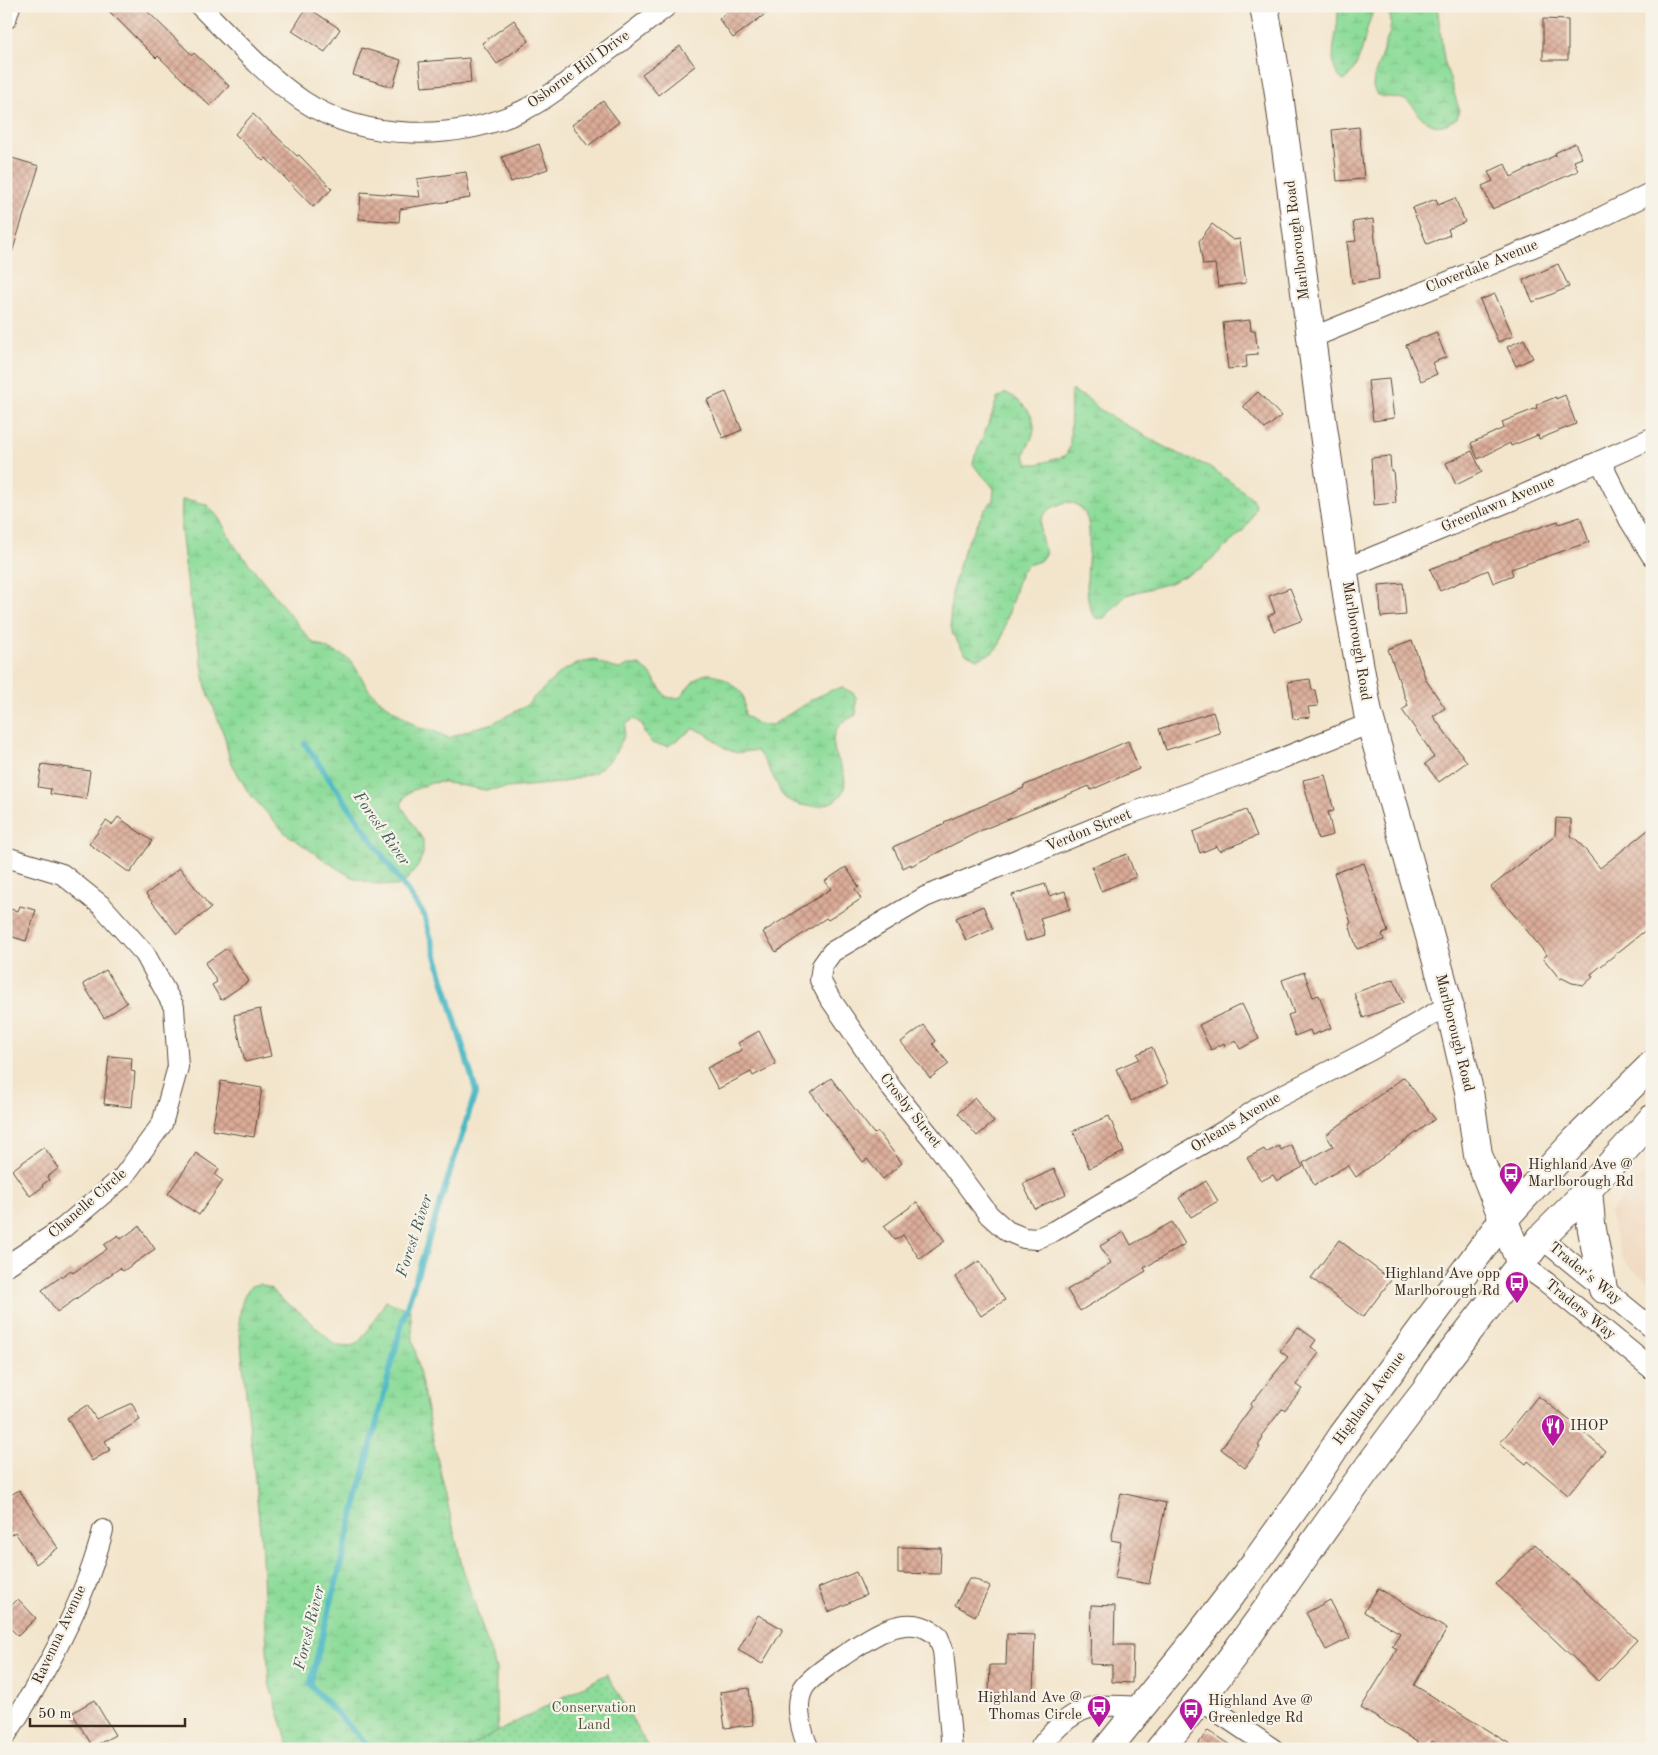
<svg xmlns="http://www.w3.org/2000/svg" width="1658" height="1755" font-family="'Old Standard TT',serif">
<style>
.built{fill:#f0d6bc}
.wetland{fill:url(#wetland-marsh);stroke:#64835c}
.park{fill:url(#park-dots);stroke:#64835c}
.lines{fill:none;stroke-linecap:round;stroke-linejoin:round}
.stream{stroke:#4ab8c5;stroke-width:6}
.building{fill:url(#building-cross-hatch)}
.street-casing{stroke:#574638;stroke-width:22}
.secondary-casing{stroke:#574638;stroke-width:30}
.primary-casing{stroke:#574638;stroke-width:30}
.street{stroke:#fff;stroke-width:20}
.secondary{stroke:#fff;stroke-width:28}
.primary{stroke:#fff;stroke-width:28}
.labels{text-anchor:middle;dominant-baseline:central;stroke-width:4.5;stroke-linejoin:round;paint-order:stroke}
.street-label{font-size:15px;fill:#3b2a1e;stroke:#f7f3e8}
.poi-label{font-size:15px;fill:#3b2a1e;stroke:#f7f3e8;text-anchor:start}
.park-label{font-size:15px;fill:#50563d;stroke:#f7f3e8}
.water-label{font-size:16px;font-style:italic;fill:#405c58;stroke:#f7f3e8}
</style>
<defs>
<pattern id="wetland-marsh" width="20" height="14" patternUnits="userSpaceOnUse" patternTransform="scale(1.25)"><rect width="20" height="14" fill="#8ddc9a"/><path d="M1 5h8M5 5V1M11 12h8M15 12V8" fill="none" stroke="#7bbd84"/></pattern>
<pattern id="park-dots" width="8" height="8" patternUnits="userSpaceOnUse" patternTransform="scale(1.25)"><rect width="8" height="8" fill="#8ddc9a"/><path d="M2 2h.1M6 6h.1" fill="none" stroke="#7bbd84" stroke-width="1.8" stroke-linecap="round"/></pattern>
<pattern id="building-cross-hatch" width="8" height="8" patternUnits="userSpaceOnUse" patternTransform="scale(1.25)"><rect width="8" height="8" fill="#dbac98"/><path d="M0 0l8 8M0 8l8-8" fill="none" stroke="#b38c7b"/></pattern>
</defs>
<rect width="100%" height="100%" fill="#f7f3e8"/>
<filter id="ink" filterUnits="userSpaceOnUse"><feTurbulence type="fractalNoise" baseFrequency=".02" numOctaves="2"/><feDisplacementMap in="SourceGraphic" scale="10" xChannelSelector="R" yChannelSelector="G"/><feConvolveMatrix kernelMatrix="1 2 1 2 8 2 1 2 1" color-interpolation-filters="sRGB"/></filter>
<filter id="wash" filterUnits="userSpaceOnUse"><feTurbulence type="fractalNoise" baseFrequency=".0096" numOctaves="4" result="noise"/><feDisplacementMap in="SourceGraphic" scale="20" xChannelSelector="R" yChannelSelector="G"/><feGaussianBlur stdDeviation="1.12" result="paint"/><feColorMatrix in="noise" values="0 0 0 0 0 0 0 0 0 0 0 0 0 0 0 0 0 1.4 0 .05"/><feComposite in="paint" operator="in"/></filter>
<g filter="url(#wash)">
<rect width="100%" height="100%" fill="#f3e5cc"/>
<polygon class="built" points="1652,1165 1652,1285 1623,1261 1609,1213"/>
<g class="wetland">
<path d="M1337 6H1376C1365 25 1365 50 1354 69 1351 74 1347 78 1343 81 1322 63 1342 30 1337 6Z"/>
<path d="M1387 6H1437L1444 60 1459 109 1457 118C1440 129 1431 129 1417 112 1415 109 1413 105 1410 103 1400 95 1388 99 1377 95L1373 87 1374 77 1390 31 1391 20Z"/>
<path d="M1071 390 1088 399 1099 409 1115 419 1170 450 1210 467 1251 497 1256 506 1249 523 1240 534 1201 568 1170 583 1126 595 1104 618H1096C1073 593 1105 520 1077 505 1071 501 1064 502 1058 505 1034 514 1039 533 1046 553L1040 561 1028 565 1021 572 1016 587 1000 644 992 653 977 659 965 653 953 635 950 621 952 590 965 547 984 511 993 500 994 489C988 479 979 474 973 464L975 456 990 420 997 399 1006 393C1015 397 1018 400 1025 407 1040 424 1034 435 1024 454L1028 464H1038L1065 456 1070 447Z"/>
<path d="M182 500 196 501 207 505 219 518 234 545 312 642 344 656 352 662 369 690 381 701 402 716 419 728 431 730 449 738 474 728 491 724 524 707 562 671 579 663 595 660 610 667 620 669 628 665H639L649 672 666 697C669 697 674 699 678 698 681 697 684 693 686 690 700 672 710 669 729 682 746 694 743 695 745 715L758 724 772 725 813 699 832 690 843 688 853 693 856 697V715C846 720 837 724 834 736 829 754 849 769 844 788 837 811 799 810 784 797 780 794 779 788 777 784 771 772 765 761 757 751 749 750 740 754 734 752 717 747 710 731 693 729L668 746 653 744 644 733 643 725 634 719 626 724 623 738 613 757 596 772 560 783 485 790 442 782 431 783 411 791 405 796 401 805 423 840V854L418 866 405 882 397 886 370 883 352 877 338 869 285 833 248 792 229 758 225 738 206 687 187 580 181 530Z"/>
<path d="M260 1284 270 1288 281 1299 301 1313 335 1345 347 1347 357 1344 366 1333 386 1301 410 1310 413 1339 431 1431 462 1566 496 1669V1701L499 1749H290L269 1683 261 1539 239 1325C240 1310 241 1297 251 1286Z"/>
</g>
<polygon class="park" points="607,1674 649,1749 465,1749"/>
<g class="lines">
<polyline class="stream" points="305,744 424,915 476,1091 403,1319 310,1685 371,1749"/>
</g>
<g id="blocks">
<g class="building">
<polygon points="104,6 142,6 192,55 194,53 229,86 210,106 158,56 156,58"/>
<polygon points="735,6 776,6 733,38 719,19"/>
<polygon points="307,7 340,29 325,52 292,31"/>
<polygon points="1543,19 1568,20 1568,60 1543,60"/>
<polygon points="514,20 529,41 497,64 482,43"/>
<polygon points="680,46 695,66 658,95 642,74"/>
<polygon points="362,48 401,60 393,87 353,75"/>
<polygon points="469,58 471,83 422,87 419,62"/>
<polygon points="603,101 619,122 588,146 572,125"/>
<polygon points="253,114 297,156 299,155 332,189 313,207 266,158 263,161 235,134"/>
<polygon points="1359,127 1364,179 1337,181 1332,130"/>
<polygon points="1575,143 1582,158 1574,161 1578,171 1492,209 1482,186 1493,181 1488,172 1505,164 1511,177 1556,155 1555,153"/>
<polygon points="539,144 548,169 511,182 502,157"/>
<polygon points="12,158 39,166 10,259 6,259 6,178"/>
<polygon points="466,172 470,198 400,209 399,222 359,219 361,192 420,197 417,179"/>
<polygon points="1455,198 1465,222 1448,229 1450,235 1427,244 1412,208 1436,199 1438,205"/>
<polygon points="1373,219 1379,279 1352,283 1347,242 1356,241 1353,222"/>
<polygon points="1212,224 1233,240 1240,239 1246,283 1218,287 1215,264 1203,265 1199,241"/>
<polygon points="1558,264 1569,287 1533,302 1523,280"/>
<polygon points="1495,294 1513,336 1498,342 1480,300"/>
<polygon points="1250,320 1251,331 1255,330 1258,354 1246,355 1247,367 1228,369 1223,323"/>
<polygon points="1436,332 1446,357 1432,363 1437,374 1421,381 1406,345"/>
<polygon points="1524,339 1533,358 1516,366 1507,347"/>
<polygon points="1389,379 1394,418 1373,421 1368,381"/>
<polygon points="726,392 742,430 723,438 707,400"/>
<polygon points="1258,392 1281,416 1265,429 1243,406"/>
<polygon points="1565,395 1576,424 1539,439 1538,435 1511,446 1510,443 1478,459 1471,443 1504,428 1502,422 1537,408 1536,405 1556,397 1556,399"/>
<polygon points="1472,451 1482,472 1456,485 1446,463"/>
<polygon points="1390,456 1391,471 1393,471 1396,503 1374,505 1371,458"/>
<polygon points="1580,517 1589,542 1511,569 1513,575 1493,583 1488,570 1440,591 1430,569 1501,541 1558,521 1559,524"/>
<polygon points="1403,583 1406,615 1381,617 1379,585"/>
<polygon points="1290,588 1303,620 1274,631 1268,616 1275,613 1269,596"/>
<polygon points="1412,640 1426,680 1445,708 1433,716 1467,762 1439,782 1425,764 1434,757 1429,751 1430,750 1402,710 1408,706 1388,649"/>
<polygon points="1310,679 1312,690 1315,690 1318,706 1308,707 1310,717 1293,719 1288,682"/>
<polygon points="1213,712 1220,733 1166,750 1159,729"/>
<polygon points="1128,741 1139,769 1091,790 1089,786 982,830 911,866 911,864 903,868 893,847 945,823 944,822 1024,788 1023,786"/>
<polygon points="42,764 90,771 86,799 50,794 51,789 38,787"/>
<polygon points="1325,775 1334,811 1328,812 1333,835 1318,839 1303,780"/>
<polygon points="1246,810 1257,836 1220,851 1217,846 1200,853 1193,832"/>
<polygon points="118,817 152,841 130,873 89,844 106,821 112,825"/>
<polygon points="1556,818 1571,819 1571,836 1578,841 1600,868 1652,827 1652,925 1591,974 1593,977 1584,985 1572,983 1562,978 1560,979 1543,958 1547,955 1491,887 1555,836"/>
<polygon points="1127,854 1136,877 1101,891 1092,867"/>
<polygon points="1364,863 1388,932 1382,934 1384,940 1357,949 1349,924 1351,923 1334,873"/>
<polygon points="846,867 859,887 855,889 861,899 828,920 826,918 776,952 763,932 831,889 825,881"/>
<polygon points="180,868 211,908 177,934 146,894"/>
<polygon points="1045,884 1049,896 1065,891 1070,909 1040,918 1045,935 1026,941 1012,895"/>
<polygon points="20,906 36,910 26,941 6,935 6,908 18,911"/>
<polygon points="983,906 993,929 966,941 956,918"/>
<polygon points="227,948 249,981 221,1000 212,985 217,982 205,963"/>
<polygon points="106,970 127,1003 104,1018 83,984"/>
<polygon points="1304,972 1313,997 1319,995 1331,1028 1312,1035 1310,1030 1295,1036 1288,1015 1294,1013 1282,980"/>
<polygon points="1394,979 1403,1003 1363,1018 1354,993"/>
<polygon points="1242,1004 1259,1039 1240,1049 1236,1041 1225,1046 1224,1043 1211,1050 1199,1025"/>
<polygon points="260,1009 271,1056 245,1062 234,1015"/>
<polygon points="924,1025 936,1041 933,1044 949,1064 930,1078 901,1042"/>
<polygon points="759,1031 776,1064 753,1076 751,1072 718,1089 707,1068 742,1050 738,1043"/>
<polygon points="1152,1047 1168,1084 1131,1101 1116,1069 1139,1059 1137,1054"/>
<polygon points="109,1056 132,1058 131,1071 135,1072 132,1107 104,1104"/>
<polygon points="1404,1077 1435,1119 1356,1177 1348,1165 1314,1185 1303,1163 1333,1146 1326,1135"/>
<polygon points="831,1078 874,1134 877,1131 902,1163 883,1179 867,1159 863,1162 811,1093"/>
<polygon points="221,1081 262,1088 254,1137 212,1130"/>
<polygon points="975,1098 994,1122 977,1136 958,1113"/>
<polygon points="1109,1116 1124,1152 1089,1168 1073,1131"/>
<polygon points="1291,1145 1303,1167 1277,1181 1273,1175 1261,1181 1247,1158 1264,1149 1266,1153 1279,1146 1281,1150"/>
<polygon points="44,1147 59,1168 47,1177 49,1180 42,1185 43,1187 30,1196 12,1170"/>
<polygon points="196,1153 219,1169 215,1175 223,1181 199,1215 168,1194"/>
<polygon points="1054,1169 1066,1194 1035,1209 1023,1184"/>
<polygon points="1206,1181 1218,1201 1191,1217 1179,1198"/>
<polygon points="917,1202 945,1241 920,1259 903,1235 895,1240 884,1226"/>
<polygon points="1172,1222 1185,1244 1144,1268 1146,1271 1080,1311 1067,1290 1111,1263 1100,1246 1124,1232 1131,1245"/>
<polygon points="139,1226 155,1249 123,1271 120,1268 57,1312 42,1290 71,1270 73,1273 107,1249 104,1245 118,1235 121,1239"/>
<polygon points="1339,1240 1391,1280 1363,1317 1311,1278"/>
<polygon points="979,1261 1005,1300 981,1316 955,1277"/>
<polygon points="1298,1327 1316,1340 1311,1347 1319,1353 1296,1385 1302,1389 1285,1410 1282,1409 1261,1436 1263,1438 1258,1446 1260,1447 1245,1468 1221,1449 1252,1406 1250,1405 1288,1357 1280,1351"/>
<polygon points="1538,1396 1577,1426 1605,1451 1568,1495 1528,1461 1526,1464 1500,1443"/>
<polygon points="132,1403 140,1420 105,1441 110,1450 92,1461 67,1418 87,1405 96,1419"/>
<polygon points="19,1490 58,1548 36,1564 15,1532 6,1538 6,1498"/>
<polygon points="1121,1493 1166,1503 1149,1584 1115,1578 1121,1542 1111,1540"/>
<polygon points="1535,1544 1637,1640 1598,1681 1496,1584"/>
<polygon points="898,1547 941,1548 940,1574 898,1573"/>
<polygon points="856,1572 866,1595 829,1612 818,1588"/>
<polygon points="969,1579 975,1579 990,1587 975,1616 955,1605"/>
<polygon points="1378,1588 1447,1629 1414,1685 1518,1749 1444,1749 1432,1741 1427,1748 1361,1708 1397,1649 1392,1646 1400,1633 1364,1612"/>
<polygon points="18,1599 36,1618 18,1636 6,1624 6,1611"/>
<polygon points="1330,1600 1350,1638 1326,1650 1306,1613"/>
<polygon points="1091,1605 1115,1606 1114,1645 1133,1645 1132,1683 1112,1682 1112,1665 1090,1664"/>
<polygon points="758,1615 783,1629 762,1664 738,1650"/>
<polygon points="1007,1634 1035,1635 1033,1694 989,1693 990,1665 1006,1665"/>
<polygon points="749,1688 753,1725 725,1728 720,1692"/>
<polygon points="94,1700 115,1735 93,1747 72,1713"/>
<polygon points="1208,1730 1237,1749 1195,1749"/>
</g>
</g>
</g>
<g filter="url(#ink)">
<use href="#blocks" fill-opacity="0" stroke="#574638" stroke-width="1"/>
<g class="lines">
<g class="street-casing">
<g id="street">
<path d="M200 6C233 39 265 75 303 101 365 142 457 141 522 111 545 100 565 84 585 68 612 48 640 27 667 6"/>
<polyline points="6,19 10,6"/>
<polyline points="1311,338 1582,227 1652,192"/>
<polyline points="1600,461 1630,521 1652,556"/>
<polyline points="1344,569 1512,500 1652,438"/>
<polyline points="1371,723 1250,771 1129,814 925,897 832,952 822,966 820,980 829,997 892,1089 934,1141 989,1215 1007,1231 1024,1238 1036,1239 1054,1231 1229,1128 1261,1106 1369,1051 1449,1005"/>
<polyline points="6,857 62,874 102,906 145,954 174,1007 178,1067 162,1124 123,1177 62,1229 6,1266"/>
<polyline points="1541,1238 1652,1328"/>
<polyline points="1521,1264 1546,1282 1652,1369"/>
<polyline points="1200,1700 1273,1749"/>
<path d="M6 1735C46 1673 85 1602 103 1530"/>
<path d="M809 1749C802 1733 794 1706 803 1689 807 1680 832 1663 841 1657 865 1641 902 1612 931 1631 933 1632 935 1633 937 1635 940 1639 941 1646 943 1650L952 1749"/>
<path d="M1039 1749C1053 1730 1074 1709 1098 1706 1112 1705 1127 1706 1141 1707"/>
</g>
</g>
<g class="secondary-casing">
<polyline id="secondary" points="1264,6 1278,87 1321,413 1348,601 1368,713 1449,1005 1469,1091 1478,1155 1521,1264"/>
</g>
<g class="primary-casing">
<g id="primary">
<polyline points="1588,1189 1591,1224 1603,1289"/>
<polyline points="1107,1749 1198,1637 1255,1563 1301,1499 1343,1435 1503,1220 1576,1140 1652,1065"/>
<path d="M1160 1749C1256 1635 1333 1508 1425 1392L1437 1372 1541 1238 1571 1208 1652 1119"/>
</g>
</g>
<use href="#street" class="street"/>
<use href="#secondary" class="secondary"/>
<use href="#primary" class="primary"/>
</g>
</g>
<defs>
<g id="bus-pin" transform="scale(1.25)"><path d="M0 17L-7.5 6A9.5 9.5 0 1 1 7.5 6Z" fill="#b5179e" stroke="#f7f3e8"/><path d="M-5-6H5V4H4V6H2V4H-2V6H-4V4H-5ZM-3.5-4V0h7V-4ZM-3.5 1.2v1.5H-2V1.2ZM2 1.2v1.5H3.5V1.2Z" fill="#fff"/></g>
<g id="restaurant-pin" transform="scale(1.25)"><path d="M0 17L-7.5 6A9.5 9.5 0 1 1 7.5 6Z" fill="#b5179e" stroke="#f7f3e8"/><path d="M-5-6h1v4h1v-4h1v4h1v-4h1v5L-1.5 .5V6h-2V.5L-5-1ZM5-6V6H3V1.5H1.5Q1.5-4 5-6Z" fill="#fff"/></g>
</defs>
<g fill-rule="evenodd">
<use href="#bus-pin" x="1511" y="1174"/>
<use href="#bus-pin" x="1517" y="1283"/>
<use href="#restaurant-pin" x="1553" y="1426"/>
<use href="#bus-pin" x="1099" y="1707"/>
<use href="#bus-pin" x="1191" y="1710"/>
</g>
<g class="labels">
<g class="street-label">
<text transform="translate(579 70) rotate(-36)">Osborne Hill Drive</text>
<text transform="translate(1298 240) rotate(-97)">Marlborough Road</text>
<text transform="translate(1482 267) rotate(-22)">Cloverdale Avenue</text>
<text transform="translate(1498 505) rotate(-23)">Greenlawn Avenue</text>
<text transform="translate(1356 641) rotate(81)">Marlborough Road</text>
<text transform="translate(1089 831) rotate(-22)">Verdon Street</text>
<text transform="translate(1454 1033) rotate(76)">Marlborough Road</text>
<text transform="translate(910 1111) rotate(52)">Crosby Street</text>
<text transform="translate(1236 1123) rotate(-31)">Orleans Avenue</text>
<text transform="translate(88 1204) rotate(-41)">Chanelle Circle</text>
<text transform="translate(1585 1274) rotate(39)">Trader's Way</text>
<text transform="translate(1580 1310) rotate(39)">Traders Way</text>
<text transform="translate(1370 1399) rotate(-54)">Highland Avenue</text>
<text transform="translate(60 1635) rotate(-65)">Ravenna Avenue</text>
</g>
<g class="poi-label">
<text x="1528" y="1165">Highland Ave @<tspan x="1528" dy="17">Marlborough Rd</tspan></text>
<text x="1500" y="1274" text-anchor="end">Highland Ave opp<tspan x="1500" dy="17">Marlborough Rd</tspan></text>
<text x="1570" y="1426">IHOP</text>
<text x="1082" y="1698" text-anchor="end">Highland Ave @<tspan x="1082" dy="17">Thomas Circle</tspan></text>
<text x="1208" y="1701">Highland Ave @<tspan x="1208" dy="17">Greenledge Rd</tspan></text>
</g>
<g class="park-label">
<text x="594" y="1708">Conservation<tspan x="594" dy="17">Land</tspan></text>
</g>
<g class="water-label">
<text transform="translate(381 829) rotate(55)">Forest River</text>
<text transform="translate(415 1236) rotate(-72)">Forest River</text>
<text transform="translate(310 1628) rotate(-76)">Forest River</text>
</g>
</g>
<rect width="1658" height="1755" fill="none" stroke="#f7f3e8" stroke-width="25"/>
<path d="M30 1718v8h155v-8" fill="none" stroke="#3b2a1e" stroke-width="2.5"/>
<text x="38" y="1718" font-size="15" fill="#3b2a1e" stroke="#f7f3e8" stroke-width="4" paint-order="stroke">50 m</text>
</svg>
